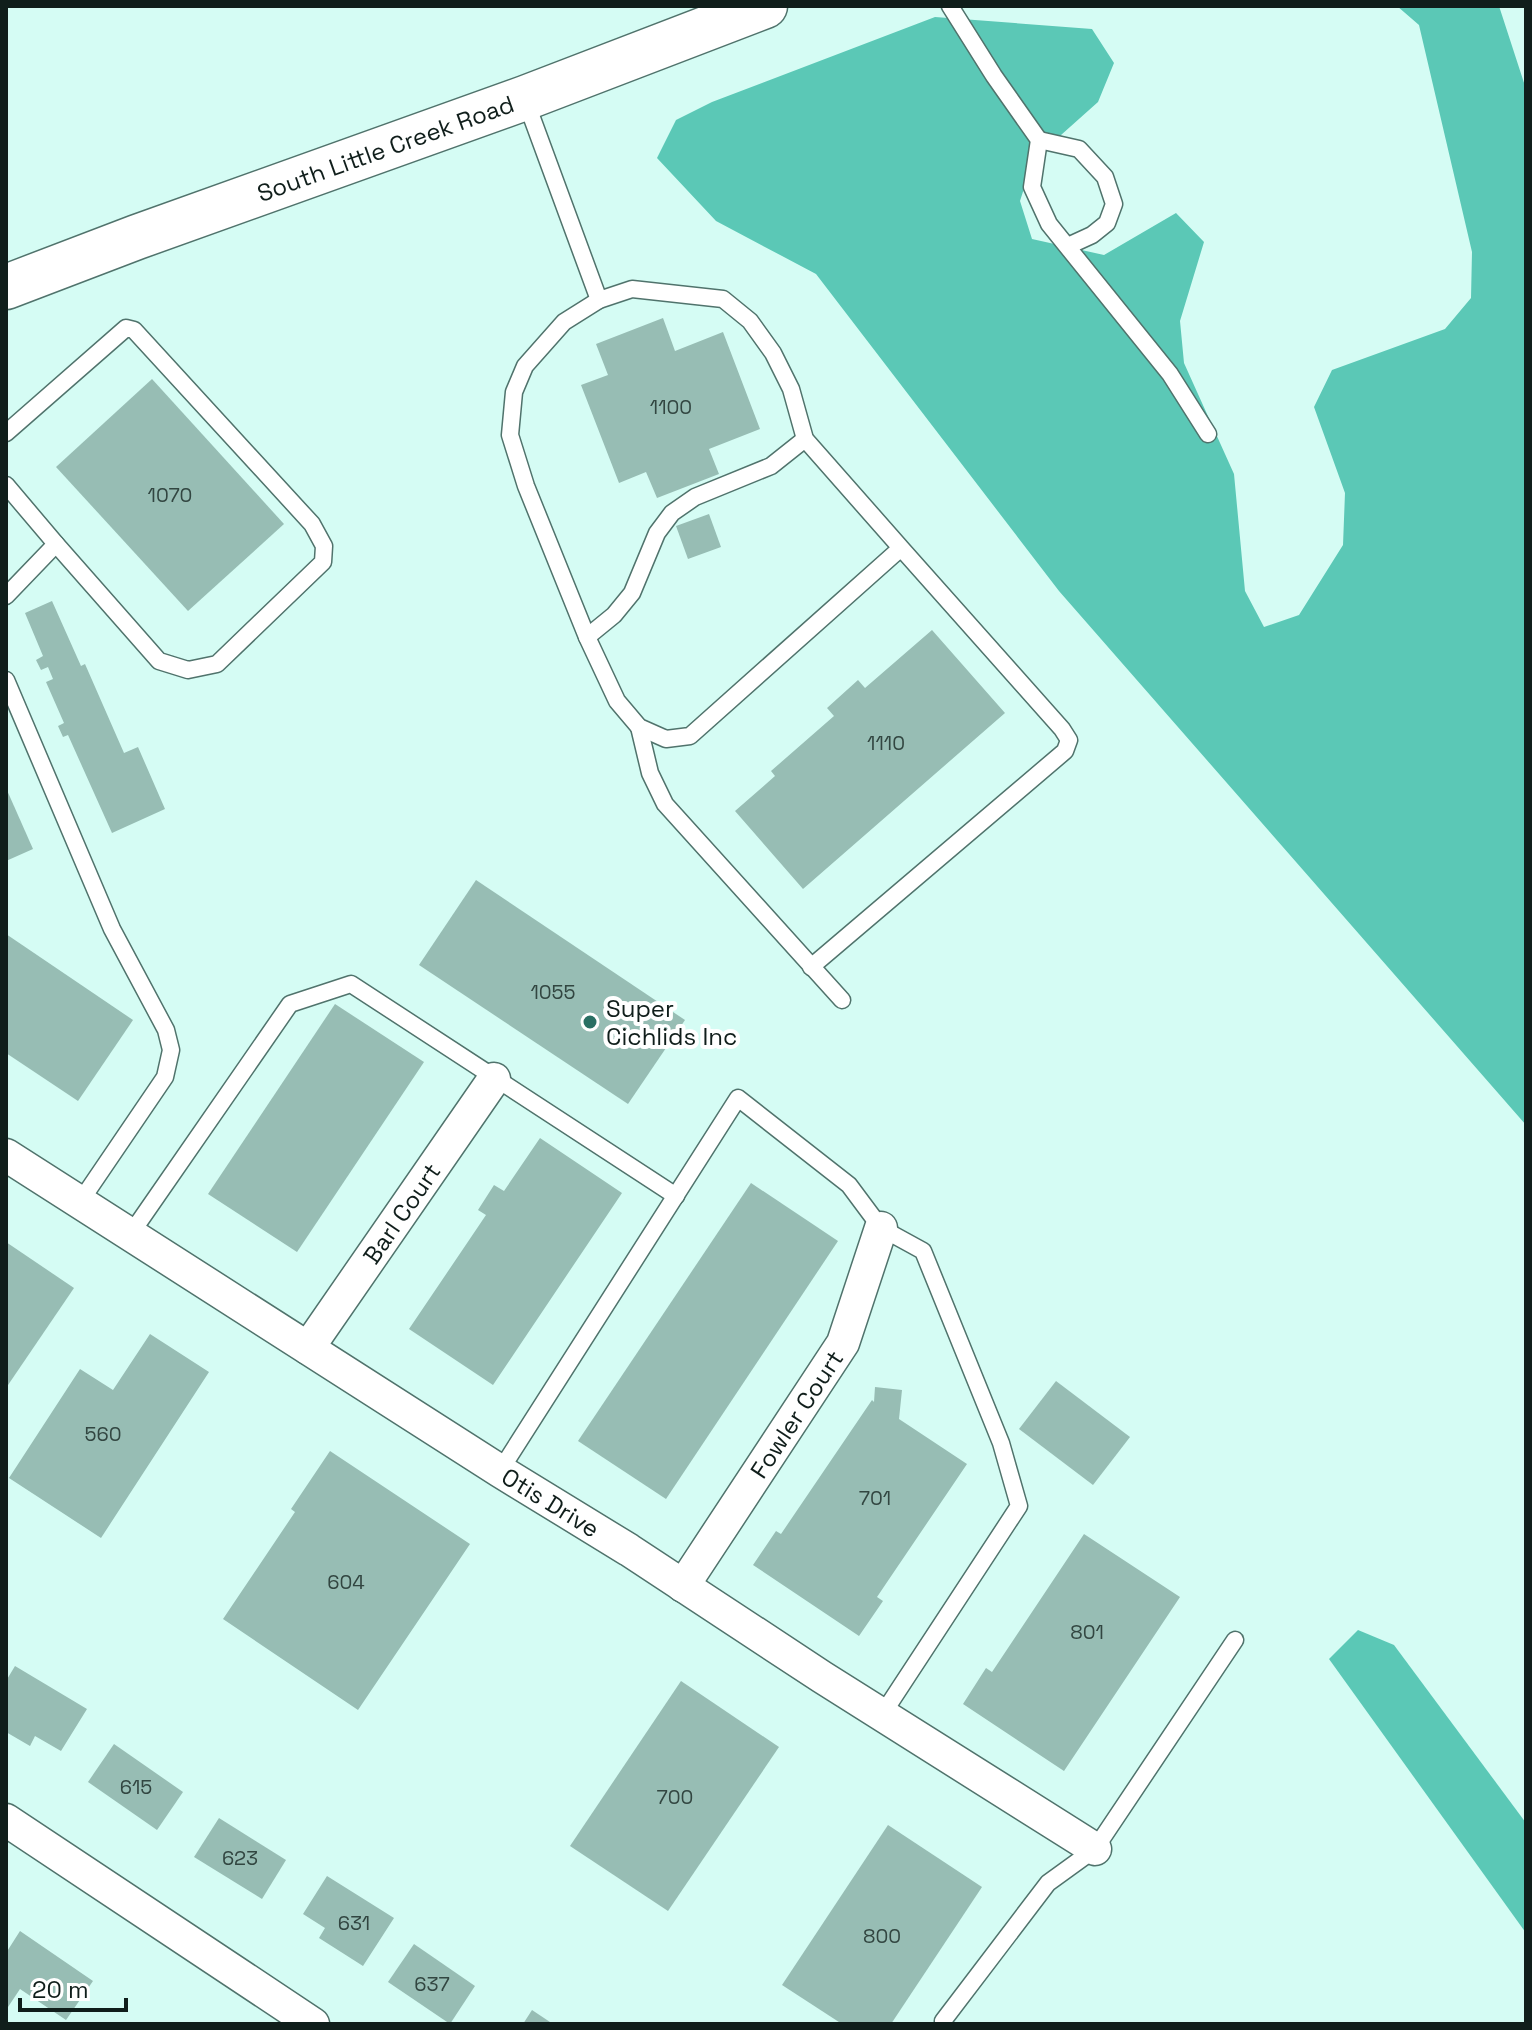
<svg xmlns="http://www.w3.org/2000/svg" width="1532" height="2030" font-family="'Space Grotesk',sans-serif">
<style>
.forest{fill:#5bc8b6}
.building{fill:#97bdb4}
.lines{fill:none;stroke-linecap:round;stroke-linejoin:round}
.lane-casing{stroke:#50736c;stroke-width:19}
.street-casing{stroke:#50736c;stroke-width:35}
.secondary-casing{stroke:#50736c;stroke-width:47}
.lane{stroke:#fff;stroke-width:16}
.street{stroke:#fff;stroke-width:32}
.secondary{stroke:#fff;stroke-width:44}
.poi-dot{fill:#296f63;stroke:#fff;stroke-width:3}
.labels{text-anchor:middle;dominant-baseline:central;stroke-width:8;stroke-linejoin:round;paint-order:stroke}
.number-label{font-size:20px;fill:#324641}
.street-label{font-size:24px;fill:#101e1b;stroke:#fff}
.poi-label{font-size:24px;fill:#101e1b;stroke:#fff;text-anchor:start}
</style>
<rect width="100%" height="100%" fill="#d5fcf4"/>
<g class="forest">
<polygon points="1397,6 1499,6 1526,89 1526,1125 1059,591 816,274 716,221 657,158 676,120 712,102 935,17 1092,29 1114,63 1098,102 1033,160 1020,201 1032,239 1104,255 1176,213 1204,242 1180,321 1184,363 1234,474 1245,591 1264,627 1299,615 1343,545 1345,493 1314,407 1332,370 1445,329 1471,298 1472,252 1419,25"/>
<polygon points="1358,1630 1394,1645 1526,1823 1526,1933 1329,1659"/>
</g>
<g class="building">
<polygon points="663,318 675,351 723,332 760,429 709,449 719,474 657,498 646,472 619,483 581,385 608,375 596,344"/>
<polygon points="152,379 284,524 188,611 56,467"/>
<polygon points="709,514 721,547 688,559 676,526"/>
<polygon points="52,601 81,666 85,664 124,753 138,747 165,809 112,833 68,735 63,737 58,726 64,723 46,682 53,679 48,667 41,670 36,660 43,656 25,613"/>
<polygon points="932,630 1005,713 803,889 735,811 775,776 771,771 834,716 827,708 858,680 865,688"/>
<polygon points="6,788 33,849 6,861"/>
<polygon points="476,880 685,1020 628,1104 419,965"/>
<polygon points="6,934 133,1020 78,1101 6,1053"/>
<polygon points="335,1004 424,1062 297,1252 208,1194"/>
<polygon points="540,1138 622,1193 493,1385 409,1329 486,1215 478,1210 494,1185 504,1191"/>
<polygon points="751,1183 838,1241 666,1499 578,1441"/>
<polygon points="6,1242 74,1288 6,1388"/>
<polygon points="150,1334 209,1372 101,1538 9,1478 80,1369 113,1390"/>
<polygon points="1056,1381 1130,1437 1093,1485 1019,1429"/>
<polygon points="875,1387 902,1390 899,1419 967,1464 877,1597 883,1601 859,1636 753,1565 776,1531 781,1534 872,1400 874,1402"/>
<polygon points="330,1451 470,1544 358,1710 223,1619 295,1512 291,1509"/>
<polygon points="1084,1534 1180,1597 1064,1771 963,1704 986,1668 992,1672"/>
<polygon points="15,1666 87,1709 61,1751 35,1736 30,1746 6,1732 6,1681"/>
<polygon points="681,1681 779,1747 668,1911 570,1846"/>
<polygon points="114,1744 183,1792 157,1830 88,1782"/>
<polygon points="219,1818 286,1860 262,1899 194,1857"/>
<polygon points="888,1825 982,1887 891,2024 842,2024 782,1985"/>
<polygon points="327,1876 394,1918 363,1966 319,1938 325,1928 303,1914"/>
<polygon points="20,1931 93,1981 66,2020 20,1989 6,2010 6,1953"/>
<polygon points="414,1944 475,1986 450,2024 388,1982"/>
<polygon points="532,2010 553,2024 523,2024"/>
</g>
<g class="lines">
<g class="lane-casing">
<g id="lane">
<polyline points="950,6 994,76 1039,140 1032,187 1049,224 1170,374 1208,434"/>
<polyline points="525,99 599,300"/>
<polyline points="1039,140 1079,149 1105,177 1114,204 1107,223 1092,235 1068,246"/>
<polyline points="6,433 126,328 134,330 312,524 324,546 323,562 217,664 188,670 159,661 56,544 6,485"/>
<polyline points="6,596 56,544"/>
<polyline points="587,637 614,615 632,593 657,533 672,513 695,497 771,466 805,439"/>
<polyline points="6,680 112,929 166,1030 171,1050 165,1077 80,1202"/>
<polyline points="639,727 650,773 665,804 842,1000"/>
<polyline points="811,967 1065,751 1069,740 1062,729 901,548 690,736 666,739 639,727 617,701 587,637 526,486 510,435 514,392 525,366 564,322 599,300 632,289 723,299 750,321 773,353 791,389 805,439 901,548"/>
<polyline points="130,1235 290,1004 351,984 676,1196"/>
<polyline points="500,1471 738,1098 849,1185 881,1228 923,1251 1001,1443 1019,1506 882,1715"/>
<polyline points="943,2021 1048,1883 1095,1849 1235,1640"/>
</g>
</g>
<g class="street-casing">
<g id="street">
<path id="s1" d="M6 1155 500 1471 629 1550 822 1677 1095 1849"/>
<path id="s2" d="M308 1348 494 1079"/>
<path id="s3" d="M683 1586 843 1343 881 1228"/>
<polyline points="6,1820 313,2024"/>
</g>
</g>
<g class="secondary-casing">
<g id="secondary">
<path id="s4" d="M6 287 137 237 525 98 765 6"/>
</g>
</g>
<use href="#lane" class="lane"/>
<use href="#street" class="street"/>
<use href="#secondary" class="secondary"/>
</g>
<circle class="poi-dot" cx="590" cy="1022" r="8"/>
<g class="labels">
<g class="number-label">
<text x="671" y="407">1100</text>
<text x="170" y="495">1070</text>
<text x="886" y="743">1110</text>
<text x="553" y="992">1055</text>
<text x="103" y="1434">560</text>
<text x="875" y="1498">701</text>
<text x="346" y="1582">604</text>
<text x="1087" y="1632">801</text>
<text x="136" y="1787">615</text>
<text x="675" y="1797">700</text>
<text x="240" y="1858">623</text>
<text x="354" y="1923">631</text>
<text x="882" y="1936">800</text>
<text x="432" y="1984">637</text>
</g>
<g class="street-label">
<text stroke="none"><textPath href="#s4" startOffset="404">South Little Creek Road</textPath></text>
<text stroke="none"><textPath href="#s2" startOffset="164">Barl Court</textPath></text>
<text stroke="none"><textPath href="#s3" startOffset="206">Fowler Court</textPath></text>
<text stroke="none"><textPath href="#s1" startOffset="646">Otis Drive</textPath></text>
</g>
<g class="poi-label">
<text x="606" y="1008">Super<tspan x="606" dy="28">Cichlids Inc</tspan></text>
</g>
</g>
<rect width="1532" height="2030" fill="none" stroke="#101e1b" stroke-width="16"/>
<path d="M20 1998v12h106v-12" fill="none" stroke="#101e1b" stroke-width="4"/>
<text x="32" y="1998" font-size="24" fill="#101e1b" stroke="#ffffff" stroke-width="6" paint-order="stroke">20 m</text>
</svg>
